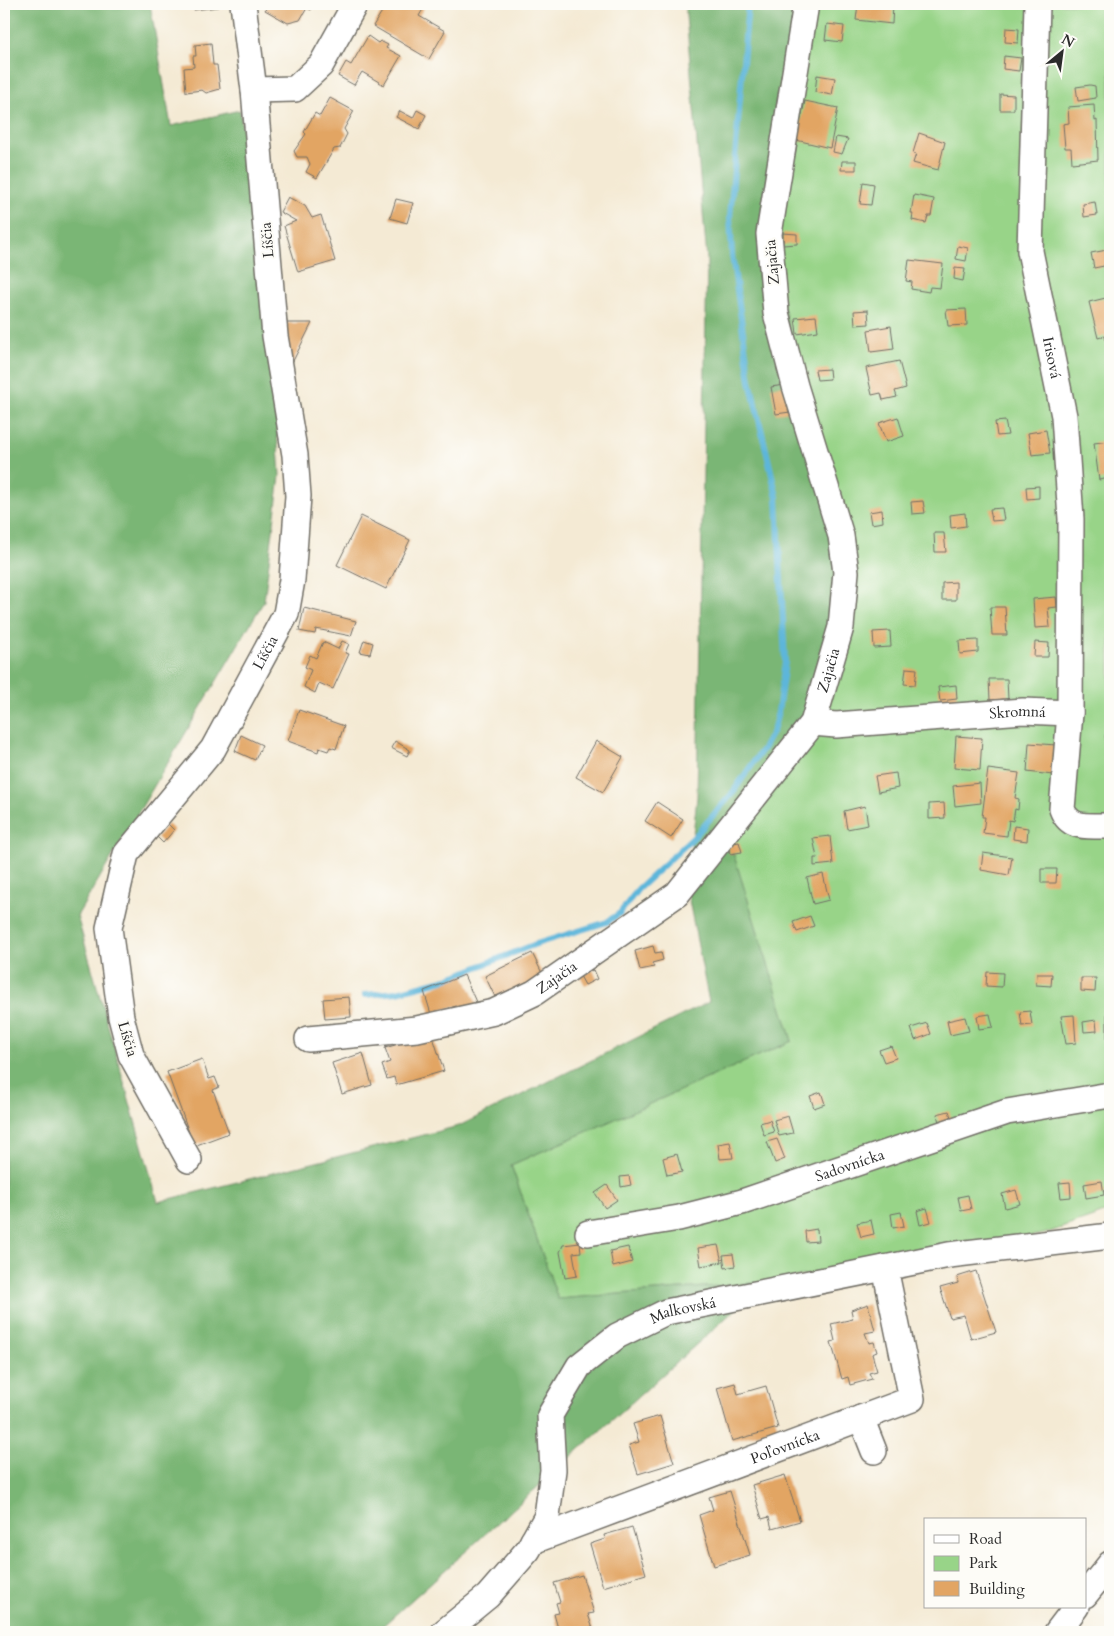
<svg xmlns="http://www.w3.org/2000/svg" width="1114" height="1636" font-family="Cardo,serif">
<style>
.green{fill:#98d488;stroke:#62805a}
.forest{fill:#7ab674;stroke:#527050}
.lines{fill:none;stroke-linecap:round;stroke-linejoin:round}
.stream{stroke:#5db6da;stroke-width:6}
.building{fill:#e2a564}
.minor-casing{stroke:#716e66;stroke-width:28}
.minor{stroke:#fff;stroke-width:25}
.labels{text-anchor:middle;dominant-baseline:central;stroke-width:4.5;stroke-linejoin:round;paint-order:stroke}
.street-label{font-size:15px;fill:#2b2b2b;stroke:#fdfcf7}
</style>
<rect width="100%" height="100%" fill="#fdfcf7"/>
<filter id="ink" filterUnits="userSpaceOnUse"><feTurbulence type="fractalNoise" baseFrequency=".02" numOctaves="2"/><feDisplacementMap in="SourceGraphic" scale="10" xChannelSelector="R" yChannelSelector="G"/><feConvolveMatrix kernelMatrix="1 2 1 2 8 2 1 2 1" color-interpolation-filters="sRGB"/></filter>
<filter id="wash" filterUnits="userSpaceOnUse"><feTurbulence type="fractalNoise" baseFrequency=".0096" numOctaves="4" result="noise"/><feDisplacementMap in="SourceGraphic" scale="20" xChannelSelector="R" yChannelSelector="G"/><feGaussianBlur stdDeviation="1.12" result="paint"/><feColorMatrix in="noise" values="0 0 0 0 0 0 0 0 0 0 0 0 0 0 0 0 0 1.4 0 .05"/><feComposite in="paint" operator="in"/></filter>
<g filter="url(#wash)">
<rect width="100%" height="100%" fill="#f4ead4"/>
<polygon class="green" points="803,4 1110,4 1110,1211 1044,1234 766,1282 558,1299 511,1165 792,1041 730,843 764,219"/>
<polygon class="forest" points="4,4 150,4 171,126 240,110 275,401 280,476 264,601 77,916 158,1202 459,1126 709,1002 687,890 697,797 707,259 685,4 803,4 764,219 846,581 825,691 730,843 792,1041 511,1165 558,1299 766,1282 376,1632 4,1632"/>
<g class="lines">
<polyline class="stream" points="365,995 397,992 447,979 536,944 607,922 620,913 638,889 694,837 731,795 764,747 773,731 778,712 785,662 777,497 750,381 732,255 730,217 748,4"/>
</g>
<g id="blocks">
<g class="building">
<polygon points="194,4 218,4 218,7 194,10"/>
<polygon points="269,4 314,4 311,10 307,8 300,20 288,23 265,10"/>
<polygon points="377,4 426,4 419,16 445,31 429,59 373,26 383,10 376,6"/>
<polygon points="858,4 893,4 892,24 856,20"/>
<polygon points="827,24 844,26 842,42 825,40"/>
<polygon points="1006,28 1019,29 1018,43 1005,42"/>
<polygon points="368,36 378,43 380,41 388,45 386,48 401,56 384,85 362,72 354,85 338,76 346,62 351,65"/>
<polygon points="211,43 213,65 217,65 220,89 206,93 202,90 186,92 184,68 194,67 193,56 196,56 195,45"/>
<polygon points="1004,56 1021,58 1019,71 1003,69"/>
<polygon points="817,75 835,78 832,95 815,92"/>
<polygon points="1090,85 1095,86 1096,98 1078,101 1076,87"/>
<polygon points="1000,94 1014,95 1014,110 1000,110"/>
<polygon points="330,98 354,111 344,129 347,134 340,148 334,149 317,178 306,172 310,164 307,157 297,157 294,151 306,134 304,132 315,113 320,116"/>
<polygon points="805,101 838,108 830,148 796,140"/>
<polygon points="1094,105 1095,121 1097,120 1098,160 1072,163 1071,148 1065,148 1063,124 1069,123 1068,107"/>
<polygon points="417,110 426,115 419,129 396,117 400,111 413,118"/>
<polygon points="919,133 945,142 938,170 913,163 916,154 913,153"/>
<polygon points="836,137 848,139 842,154 833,152"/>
<polygon points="842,161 856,161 856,170 841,170"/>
<polygon points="863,182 874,184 871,205 860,204"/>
<polygon points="914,195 934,199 931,216 928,216 926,223 912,220 913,213 911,213"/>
<polygon points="288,197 305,206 312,218 321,215 335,261 298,272 284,226 296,221 280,212"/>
<polygon points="396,199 413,203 407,223 390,218"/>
<polygon points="1095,202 1097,215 1084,217 1083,204"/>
<polygon points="783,233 797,234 797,244 783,245"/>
<polygon points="958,246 968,248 966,261 956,259"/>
<polygon points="1107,250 1109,265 1094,268 1091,253"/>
<polygon points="909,260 943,264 940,288 930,287 929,292 911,289 912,282 906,281"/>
<polygon points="955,268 965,269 963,281 954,279"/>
<polygon points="1110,297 1110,340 1106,341 1105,336 1098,338 1089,302"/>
<polygon points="966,309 967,325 948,326 946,310"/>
<polygon points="868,310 869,324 855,325 854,311"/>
<polygon points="816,316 818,331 797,334 795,318"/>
<polygon points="282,323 312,323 287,373"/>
<polygon points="891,326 894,349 871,352 868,330"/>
<polygon points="899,361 906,388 895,391 897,397 883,400 881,393 872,395 866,368"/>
<polygon points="829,369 830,379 817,380 815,370"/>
<polygon points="784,385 790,412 776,414 771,387"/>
<polygon points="898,417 904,436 886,442 879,423"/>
<polygon points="1005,421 1008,435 997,436 995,422"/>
<polygon points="1046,430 1050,453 1032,455 1028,433"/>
<polygon points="1110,441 1110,478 1099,480 1094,443"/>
<polygon points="1039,486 1039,498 1027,499 1026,487"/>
<polygon points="923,501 925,513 912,514 911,502"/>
<polygon points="1002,508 1004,520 992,521 990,509"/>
<polygon points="882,510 883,522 871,524 869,512"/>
<polygon points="965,513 966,526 951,528 950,515"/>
<polygon points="361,516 410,540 386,589 337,565"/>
<polygon points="934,533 944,533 946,552 935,552"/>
<polygon points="956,582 956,600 942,600 942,583"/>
<polygon points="1056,597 1057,607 1048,608 1050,627 1035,628 1033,599"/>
<polygon points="990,607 1005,607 1007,635 992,635"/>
<polygon points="304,608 356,621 351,636 316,629 315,634 299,631"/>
<polygon points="890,631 891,647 874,648 873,632"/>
<polygon points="364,640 373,643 370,654 360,652"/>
<polygon points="978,640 978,652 960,654 959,641"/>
<polygon points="342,641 349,644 345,653 349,654 333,689 319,683 315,693 304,687 311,670 305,667 310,655 316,658 323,642 338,649"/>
<polygon points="1035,642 1049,643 1048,657 1034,657"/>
<polygon points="906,668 917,669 915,685 904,684"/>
<polygon points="989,679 1007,679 1008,699 990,700"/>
<polygon points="956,685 957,699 940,701 938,687"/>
<polygon points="299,710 344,726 336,749 330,747 328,751 319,748 318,752 288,741"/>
<polygon points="241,735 262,745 255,760 235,751"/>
<polygon points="1105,735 1110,735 1110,745 1106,745"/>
<polygon points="956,736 982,738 980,770 954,768"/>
<polygon points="395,741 410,750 407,756 391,748"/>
<polygon points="596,741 623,757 603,792 576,777"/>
<polygon points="1029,743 1056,745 1053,775 1027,772"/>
<polygon points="988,769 1019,773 1015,798 1019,799 1018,810 1015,809 1013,821 1009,820 1007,836 983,833 985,817 982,817"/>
<rect x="1107" y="771" width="3" height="13"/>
<polygon points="896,773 898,788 878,792 875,776"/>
<polygon points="980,783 981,803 955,806 953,786"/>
<polygon points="657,802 683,819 671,838 645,821"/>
<polygon points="944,803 945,818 929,819 929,804"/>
<polygon points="865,806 868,825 847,829 844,811"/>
<polygon points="168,824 174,830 163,843 157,837"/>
<polygon points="1014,826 1028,828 1027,841 1013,839"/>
<polygon points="830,836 833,864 814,866 814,858 817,858 813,838"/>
<polygon points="739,842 742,852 730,854 727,844"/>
<polygon points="983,853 1012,857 1009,875 981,870"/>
<polygon points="1041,869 1057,869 1056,883 1041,883"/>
<polygon points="823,874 829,900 813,904 807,878"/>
<polygon points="810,916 814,926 797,932 793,922"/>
<polygon points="653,946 655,953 661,952 663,960 652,963 654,967 640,970 635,951"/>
<polygon points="532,953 545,979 497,1001 485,976"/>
<polygon points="593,970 597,979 585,985 580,976"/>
<polygon points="987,972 1003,973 1002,987 986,986"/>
<polygon points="1037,974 1052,974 1051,986 1036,985"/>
<polygon points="464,975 480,1011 460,1016 456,1006 431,1014 424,991"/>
<polygon points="1081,978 1096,978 1095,992 1081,991"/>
<polygon points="349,997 351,1017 325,1019 323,999"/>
<rect x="1107" y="1009" width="3" height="38"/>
<polygon points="1030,1011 1032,1025 1022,1026 1020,1012"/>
<polygon points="990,1014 993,1027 979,1029 977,1016"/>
<polygon points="1074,1015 1076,1043 1066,1044 1061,1016"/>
<polygon points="965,1017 969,1031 950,1035 947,1021"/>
<polygon points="1096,1020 1097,1031 1084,1032 1083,1022"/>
<polygon points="927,1023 931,1034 915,1040 911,1028"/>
<polygon points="432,1034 444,1071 396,1085 394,1077 387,1079 382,1065 390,1062 385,1048"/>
<polygon points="891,1046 896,1058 884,1062 879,1050"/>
<polygon points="363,1053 372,1085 342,1094 332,1063"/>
<polygon points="202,1059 209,1079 215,1077 219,1087 213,1090 229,1133 194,1146 167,1072"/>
<polygon points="821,1092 825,1104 814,1108 810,1096"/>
<polygon points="949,1111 953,1123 940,1127 937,1114"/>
<polygon points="788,1116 793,1133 779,1136 774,1120"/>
<polygon points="770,1120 774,1132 764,1135 760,1123"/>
<polygon points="777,1139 785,1159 775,1163 767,1142"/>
<polygon points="730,1142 733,1158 720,1159 718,1144"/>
<polygon points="677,1154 682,1172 667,1175 663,1158"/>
<polygon points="629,1176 631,1185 621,1187 620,1177"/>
<polygon points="1102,1181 1104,1195 1086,1198 1084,1184"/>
<polygon points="1070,1182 1071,1197 1061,1198 1059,1183"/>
<polygon points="607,1185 617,1200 605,1208 595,1193"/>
<polygon points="1016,1190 1020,1204 1005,1208 1002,1194"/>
<polygon points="968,1195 971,1209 961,1211 958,1197"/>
<polygon points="927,1208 931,1222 920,1225 917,1211"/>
<polygon points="901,1212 904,1226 893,1228 891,1214"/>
<polygon points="871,1220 874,1234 861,1237 857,1223"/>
<polygon points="817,1229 818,1241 806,1242 805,1231"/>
<polygon points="580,1243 581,1252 573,1253 577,1276 565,1278 560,1252 563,1245"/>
<polygon points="718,1245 722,1262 701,1266 698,1248"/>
<polygon points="628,1247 632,1262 613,1267 610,1251"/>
<polygon points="733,1254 735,1266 725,1268 723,1255"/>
<polygon points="976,1271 996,1332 971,1339 964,1315 950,1318 940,1288 958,1283 957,1277"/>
<polygon points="868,1304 875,1331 865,1333 869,1343 874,1342 877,1352 872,1354 877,1371 869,1373 872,1379 850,1385 848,1377 842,1379 831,1342 835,1341 831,1324 853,1319 851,1310"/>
<polygon points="735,1383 738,1394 766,1386 778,1428 732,1441 717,1388"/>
<polygon points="660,1416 674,1463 638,1474 629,1445 639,1442 633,1424"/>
<polygon points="785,1475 800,1521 772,1529 769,1517 762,1519 752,1485"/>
<polygon points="730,1491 750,1555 714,1566 699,1515 713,1510 709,1497"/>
<polygon points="632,1527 646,1574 603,1587 590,1544 605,1539 604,1535"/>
<polygon points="582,1575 594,1613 588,1614 594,1632 559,1632 554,1614 559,1613 556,1603 560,1602 554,1583"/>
</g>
</g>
</g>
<g filter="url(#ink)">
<use href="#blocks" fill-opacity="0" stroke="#716e66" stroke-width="1"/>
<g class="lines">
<g class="minor-casing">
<g id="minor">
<path id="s1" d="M1037 4 1030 251 1064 416 1071 519 1070 713"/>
<polyline points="254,90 295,89 321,65 355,4"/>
<path id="s2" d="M813 723 836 725 1023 711 1070 713 1062 809C1070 831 1090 825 1110 826"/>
<path id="s3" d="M308 1039 417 1029 494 1012 534 993 677 894 813 723 841 627 846 572 841 536 795 386 776 313 769 234 806 4"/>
<path id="s4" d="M189 1160 131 1055 121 1017 109 928 126 854 213 749 286 614 292 580 298 496 295 455 275 336 254 90 243 4"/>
<path id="s5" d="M588 1233 679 1218 742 1202 1007 1112 1110 1095"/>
<polyline points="861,1418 874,1451"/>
<path id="s6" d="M533 1541 912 1399 885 1268"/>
<polyline points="1085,1595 1110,1564"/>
<path id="s7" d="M444 1632 488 1596 528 1550 547 1516 553 1470 550 1415 579 1366 617 1336 666 1312 949 1255 1110 1236"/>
<polyline points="1057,1632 1076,1607"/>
</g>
</g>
<use href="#minor" class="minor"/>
</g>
</g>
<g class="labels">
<g class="street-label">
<text transform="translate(267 240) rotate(-95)">Líščia</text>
<text transform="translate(772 262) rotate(-95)">Zajačia</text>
<text stroke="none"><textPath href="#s1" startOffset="356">Irisová</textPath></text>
<text stroke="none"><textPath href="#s4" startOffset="571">Líščia</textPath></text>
<text stroke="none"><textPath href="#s3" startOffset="680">Zajačia</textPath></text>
<text stroke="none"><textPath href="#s2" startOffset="205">Skromná</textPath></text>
<text stroke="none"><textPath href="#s3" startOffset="260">Zajačia</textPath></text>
<text transform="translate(128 1039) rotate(73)">Líščia</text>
<text stroke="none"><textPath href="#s5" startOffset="271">Sadovnícka</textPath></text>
<text stroke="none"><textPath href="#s7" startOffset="435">Malkovská</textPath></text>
<text stroke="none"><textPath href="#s6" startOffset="269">Poľovnícka</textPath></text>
</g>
</g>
<rect width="1114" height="1636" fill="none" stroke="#fdfcf7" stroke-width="20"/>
<rect x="924" y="1518" width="162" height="90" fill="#fdfcf7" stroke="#a9a8a5"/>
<rect x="934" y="1535" width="25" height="8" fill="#ffffff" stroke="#a9a8a5"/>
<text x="969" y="1544" font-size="15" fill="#2b2b2b">Road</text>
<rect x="934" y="1556" width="25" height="15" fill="#98d488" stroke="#a9a8a5"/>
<text x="969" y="1568" font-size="15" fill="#2b2b2b">Park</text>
<rect x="934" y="1581" width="25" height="15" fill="#e2a564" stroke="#a9a8a5"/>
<text x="969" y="1594" font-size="15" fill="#2b2b2b">Building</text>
<g transform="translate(1062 52) rotate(29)" stroke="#fdfcf7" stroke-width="4" paint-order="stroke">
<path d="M0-4L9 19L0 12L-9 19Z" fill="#2b2b2b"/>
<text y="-8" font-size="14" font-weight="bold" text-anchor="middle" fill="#2b2b2b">N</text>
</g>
</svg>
